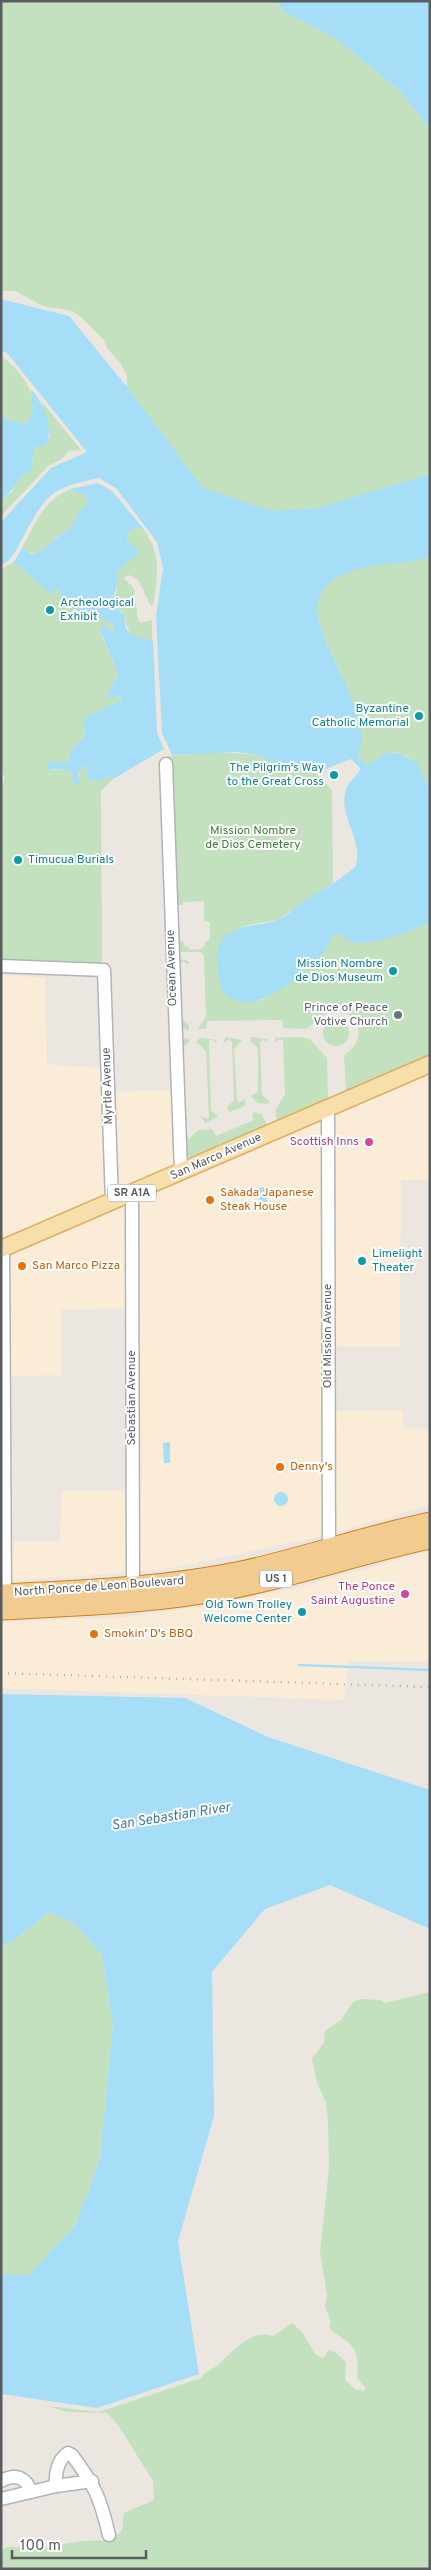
<svg xmlns="http://www.w3.org/2000/svg" width="431" height="2570" font-family="Overpass,sans-serif">
<style>
.commercial{fill:#faecd6}
.green{fill:#c3e0bf;fill-rule:evenodd}
.water{fill:#a5def6}
.lines{fill:none;stroke-linecap:round;stroke-linejoin:round}
.stream{stroke:#a5def6;stroke-width:2.5}
.minor-casing{stroke:#b1b4b7;stroke-width:15}
.major-casing{stroke:#e2ac62;stroke-width:19}
.highway-casing{stroke:#d57f16;stroke-width:21}
.minor{stroke:#fff;stroke-width:12}
.major{stroke:#f6dfaa;stroke-width:16}
.highway{stroke:#f2cb90;stroke-width:19}
.rail{stroke:#afb0b0;stroke-width:2.5;stroke-dasharray:1 6;stroke-linecap:butt}
.culture-dot{fill:#0f9aa8;stroke:#fff;stroke-width:2}
.worship-dot{fill:#6b7280;stroke:#fff;stroke-width:2}
.hotel-dot{fill:#d1479c;stroke:#fff;stroke-width:2}
.food-dot{fill:#e8710a;stroke:#fff;stroke-width:2}
.labels{text-anchor:middle;dominant-baseline:central;stroke-width:4;stroke-linejoin:round;paint-order:stroke}
.shield{fill:#fff;stroke:#8b8e90;stroke-width:1}
.shield-label{font-size:11px;font-weight:bold;fill:#595d60}
.culture-label{font-size:12px;fill:#0d838f;stroke:#fff;text-anchor:end}
.park-label{font-size:12px;fill:#417c3b;stroke:#fff}
.street-label{font-size:12px;fill:#595d60;stroke:#fff}
.worship-label{font-size:12px;fill:#5b616d;stroke:#fff;text-anchor:end}
.hotel-label{font-size:12px;fill:#b23c85;stroke:#fff;text-anchor:end}
.food-label{font-size:12px;fill:#c56008;stroke:#fff;text-anchor:start}
.water-label{font-size:14px;font-style:italic;fill:#437b9c;stroke:#fff}
</style>
<rect width="100%" height="100%" fill="#ebe7e0"/>
<g class="commercial">
<polygon points="1,975 45,978 47,1064 102,1068 107,1199 1,1243"/>
<polygon points="430,1069 430,1180 401,1180 400,1346 333,1346 333,1110"/>
<polygon points="172,1090 176,1169 117,1194 113,1092"/>
<polygon points="323,1115 324,1536 176,1567 138,1572 137,1196"/>
<polygon points="127,1200 127,1308 61,1310 61,1375 10,1376 11,1251"/>
<polygon points="403,1410 404,1429 430,1428 430,1505 334,1533 333,1411"/>
<polygon points="61,1491 127,1491 128,1573 11,1580 11,1542 60,1542"/>
<polygon points="430,1551 430,1662 349,1661 344,1700 1,1688 1,1622 129,1617 227,1602 296,1588"/>
</g>
<g class="green">
<polygon points="1,1 276,1 285,12 335,38 400,91 430,129 430,474 318,508 271,511 203,488 127,387 127,376 121,364 107,348 104,340 82,318 72,311 43,306 15,291 1,291"/>
<path d="M1 356C20 369 47 404 26 424L8 420 1 414Z"/>
<polygon points="41,401 81,450 69,451 62,459 48,466 1,516 1,500 12,492 15,484 33,462 32,455 34,448 47,444 50,436"/>
<path d="M70 489 88 497 87 505 68 531C49 535 50 560 24 551L22 548C36 522 43 502 70 489Z"/>
<path d="M134 528H143C162 556 158 575 153 606L150 605 139 581 129 575 124 578 135 590 133 597C139 605 135 615 140 623L152 620V641L130 634 122 611 114 605 112 600 117 591 116 575 124 562 137 556 139 551 127 541 128 533Z"/>
<path d="M430 557V788C420 769 414 752 388 752L367 766 357 756 360 747C354 723 350 696 341 673 328 643 295 599 340 576 367 561 401 566 430 557Z"/>
<path d="M14 562 52 594 54 589 59 590C65 612 97 616 114 625V633L108 628 101 634 118 674 106 696 110 699 122 695V700L85 717 83 725 85 736 73 748 67 763 51 770H68L72 774 74 785H78L80 770 85 766 89 767 86 774 90 780 97 781 111 776 113 779 101 791 102 965 1 962V788L5 777 1 772V569Z"/>
<path d="M218 752 258 755 301 770H313L332 790 333 883 278 920 248 925 234 931 224 939 219 948 217 966 260 1001C288 984 319 966 332 935L339 933C344 937 349 942 356 943 380 944 409 931 430 922V1055L346 1091 344 1056C349 1051 355 1047 357 1040 364 1023 346 1006 329 1011L306 1029 283 1028 282 1020 207 1021 206 1029H198L206 1017 204 955 201 952H177L174 905 172 761 168 756ZM204 901V921L210 922V939L205 942V946L202 947V949L189 950V947H185L183 941H178L177 905H183V902Z"/>
<polygon points="179,959 189,961 188,964 183,961 181,963 182,1019 189,1025 189,1030 181,1029"/>
<circle cx="336" cy="1033" r="13"/>
<polygon points="225,1037 242,1040 234,1049 237,1100 239,1103 244,1099 246,1103 243,1107 229,1112 227,1107 234,1100 232,1042 229,1039 224,1043"/>
<polygon points="251,1037 268,1039 267,1042 263,1039 260,1042 262,1095 270,1102 267,1104 258,1103 251,1096 258,1092 258,1048 250,1041"/>
<polygon points="299,1037 310,1039 327,1058 328,1099 277,1121 275,1110 285,1094 283,1041 280,1039 276,1042 275,1038"/>
<polygon points="187,1038 190,1041 182,1049 186,1136 189,1139 198,1130 212,1129 216,1136 254,1120 252,1115 254,1112 262,1114 267,1125 192,1158 186,1155 181,1041"/>
<polygon points="200,1038 217,1040 216,1043 212,1039 209,1041 211,1110 218,1117 205,1123 200,1115 207,1119 209,1117 206,1051 196,1042"/>
<polygon points="49,1912 74,1923 102,1955 113,2025 100,2158 76,2224 29,2275 1,2275 1,1946 17,1938"/>
<path d="M430 1992V2569H1V2550L7 2547 40 2548 81 2541 112 2540 122 2530 124 2513 154 2500 153 2481 118 2425 107 2413 67 2412 47 2406 99 2412 201 2378C206 2370 212 2370 219 2364 234 2351 251 2328 273 2336L292 2323 302 2332 316 2355 324 2358 328 2350 335 2352 346 2362 345 2380 355 2389 364 2391 365 2387 357 2378C360 2348 354 2346 331 2330L329 2327 331 2322 325 2307 327 2295 320 2252 329 2168 328 2121 326 2103 317 2082 312 2058 324 2043 325 2031 341 2020 353 2002 360 1999 380 2000 385 2003Z"/>
</g>
<g class="water">
<polygon points="276,1 430,1 430,129 400,91 335,38 285,12"/>
<path d="M1 299 69 316 127 387 203 488 271 511 318 508 430 474V557C401 566 367 562 340 576 297 598 327 642 340 672 348 688 354 706 358 723 360 729 362 736 362 741 361 746 359 751 357 756L367 766 388 752 401 754 416 762 430 788V922C409 931 380 944 356 943 349 942 344 938 339 933L333 935C330 940 328 948 324 952 307 971 258 1016 231 998 224 994 220 988 219 980 218 970 215 959 218 949 228 921 260 928 280 919 289 915 294 908 301 903 320 891 339 881 355 867 366 841 335 815 347 787 351 780 357 775 361 769L351 759 323 770 308 771 282 765 258 755 237 752 172 755 162 733 156 616 163 568 157 542 116 488 99 478C49 488 46 495 22 539 16 550 13 559 1 565V522L51 468 87 452 7 353 1 351Z"/>
<path d="M31 389C42 402 54 426 47 444L34 448 31 471C16 477 14 492 1 500V414L8 420 26 424C35 415 32 401 31 389Z"/>
<path d="M98 483 112 491 143 528H134L128 533 127 541 139 550 137 556C127 562 122 564 116 575 120 589 111 596 113 603 115 608 121 610 124 615L126 628 130 634 153 641 157 733 164 749 113 779 111 776 98 781 90 780 86 774 89 767 85 766C75 774 78 776 81 785H74L72 774 68 770 48 769V763L55 761 67 763 73 748 85 736 83 725 85 717 122 700V695L110 699 106 696 118 674 100 630 101 626H105L114 633V625C96 615 65 613 59 590L54 589 52 595 14 562 22 548 31 554C49 553 53 535 68 531L81 509 87 505 88 497 70 489Z"/>
<polygon points="266,1187 267,1202 259,1202 259,1188"/>
<polygon points="170,1442 170,1463 164,1463 163,1443"/>
<circle cx="281" cy="1499" r="7"/>
<polygon points="1,1694 185,1698 268,1737 430,1790 430,1929 330,1885 265,1909 212,1972 214,2116 178,2241 199,2374 97,2408 1,2394 1,2275 29,2275 76,2224 100,2158 113,2025 102,1955 74,1923 49,1912 17,1938 1,1946"/>
</g>
<g class="lines">
<polyline class="stream" points="299,1665 430,1670"/>
<g class="minor-casing">
<g id="minor">
<polyline points="166,764 181,1172"/>
<polyline points="1,966 104,970 112,1202"/>
<polyline points="328,1108 329,1555"/>
<polyline points="132,1193 133,1593"/>
<polyline points="3,1248 5,1600"/>
<path d="M1 2481C15 2473 26 2477 31 2492"/>
<path d="M56 2486C55 2475 57 2460 68 2453L72 2455C95 2486 100 2497 109 2535"/>
<polyline points="1,2499 56,2486 92,2481"/>
</g>
</g>
<g class="major-casing">
<polyline id="major" points="1,1249 430,1064"/>
</g>
<g class="highway-casing">
<g id="highway">
<path d="M1 1594C83 1590 166 1587 246 1570 308 1556 368 1535 430 1522"/>
<path d="M1 1610C78 1606 155 1604 231 1589 298 1576 363 1553 430 1539"/>
</g>
</g>
<use href="#minor" class="minor"/>
<use href="#major" class="major"/>
<use href="#highway" class="highway"/>
<polyline class="rail" points="1,1673 430,1687"/>
</g>
<g class="culture-dot">
<circle cx="50" cy="610" r="5"/>
<circle cx="419" cy="716" r="5"/>
<circle cx="334" cy="775" r="5"/>
<circle cx="18" cy="860" r="5"/>
<circle cx="393" cy="971" r="5"/>
<circle cx="362" cy="1261" r="5"/>
<circle cx="302" cy="1612" r="5"/>
</g>
<circle class="worship-dot" cx="398" cy="1015" r="5"/>
<g class="hotel-dot">
<circle cx="369" cy="1142" r="5"/>
<circle cx="405" cy="1594" r="5"/>
</g>
<g class="food-dot">
<circle cx="210" cy="1200" r="5"/>
<circle cx="22" cy="1266" r="5"/>
<circle cx="280" cy="1467" r="5"/>
<circle cx="94" cy="1634" r="5"/>
</g>
<g class="labels">
<g class="shield">
<rect x="108" y="1184.5" width="48" height="17" rx="4"/>
<rect x="260" y="1570.5" width="32" height="17" rx="4"/>
</g>
<g class="shield-label">
<text x="132" y="1193">SR A1A</text>
<text x="276" y="1579">US 1</text>
</g>
<g class="culture-label">
<text x="60" y="603" text-anchor="start">Archeological<tspan x="60" dy="14">Exhibit</tspan></text>
<text x="409" y="709">Byzantine<tspan x="409" dy="14">Catholic Memorial</tspan></text>
<text x="324" y="768">The Pilgrim's Way<tspan x="324" dy="14">to the Great Cross</tspan></text>
<text x="28" y="860" text-anchor="start">Timucua Burials</text>
<text x="383" y="964">Mission Nombre<tspan x="383" dy="14">de Dios Museum</tspan></text>
<text x="372" y="1254" text-anchor="start">Limelight<tspan x="372" dy="14">Theater</tspan></text>
<text x="292" y="1605">Old Town Trolley<tspan x="292" dy="14">Welcome Center</tspan></text>
</g>
<g class="park-label">
<text x="253" y="831">Mission Nombre<tspan x="253" dy="14">de Dios Cemetery</tspan></text>
</g>
<g class="street-label">
<text transform="translate(172 968) rotate(-92)">Ocean Avenue</text>
<text transform="translate(108 1086) rotate(-92)">Myrtle Avenue</text>
<text transform="translate(216 1157) rotate(-24)">San Marco Avenue</text>
<text transform="translate(328 1336) rotate(-90)">Old Mission Avenue</text>
<text transform="translate(132 1398) rotate(-90)">Sebastian Avenue</text>
<text transform="translate(99 1587) rotate(-4)">North Ponce de Leon Boulevard</text>
</g>
<g class="worship-label">
<text x="388" y="1008">Prince of Peace<tspan x="388" dy="14">Votive Church</tspan></text>
</g>
<g class="hotel-label">
<text x="359" y="1142">Scottish Inns</text>
<text x="395" y="1587">The Ponce<tspan x="395" dy="14">Saint Augustine</tspan></text>
</g>
<g class="food-label">
<text x="220" y="1193">Sakada Japanese<tspan x="220" dy="14">Steak House</tspan></text>
<text x="32" y="1266">San Marco Pizza</text>
<text x="290" y="1467">Denny's</text>
<text x="104" y="1634">Smokin' D's BBQ</text>
</g>
<g class="water-label">
<text transform="translate(171 1817) rotate(-9)">San Sebastian River</text>
</g>
</g>
<rect width="431" height="2570" fill="none" stroke="#595d60" stroke-width="5"/>
<path d="M12 2550v8h134v-8" fill="none" stroke="#595d60" stroke-width="2.5"/>
<text x="20" y="2550" font-size="15" fill="#595d60" stroke="#ffffff" stroke-width="4" paint-order="stroke">100 m</text>
</svg>
